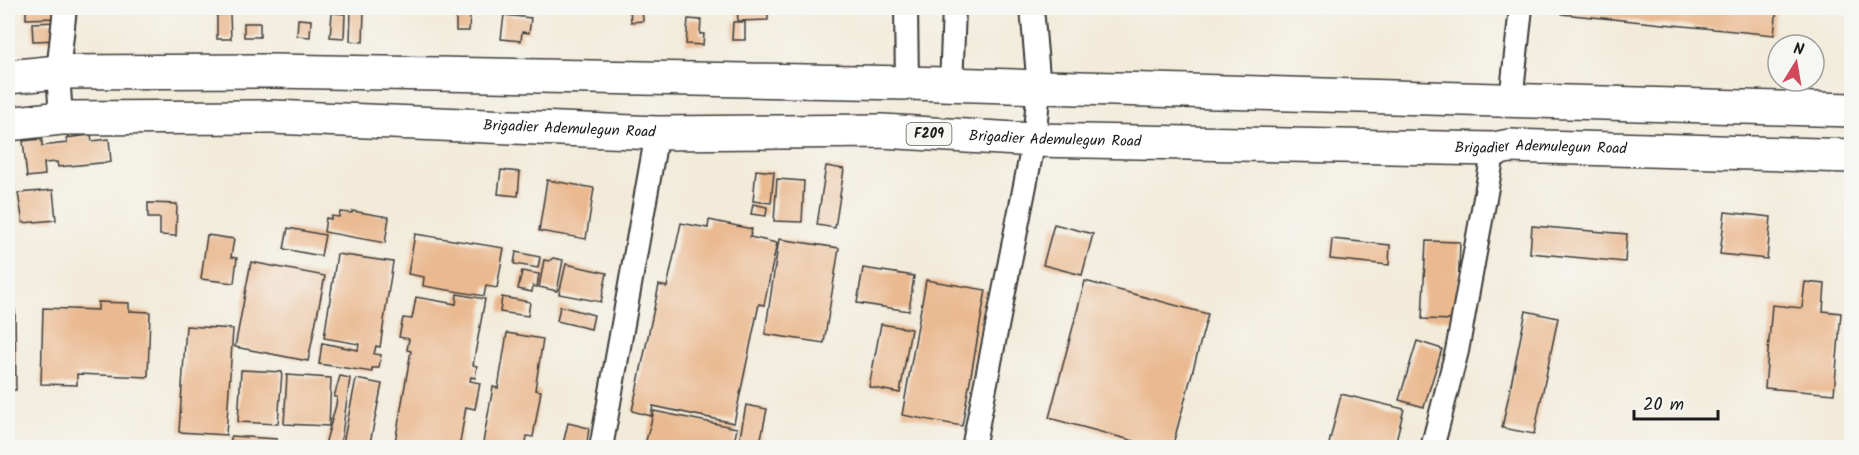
<svg xmlns="http://www.w3.org/2000/svg" width="1859" height="455" font-family="Kalam,sans-serif">
<style>
.building{fill:#eab990}
.lines{fill:none;stroke-linecap:round;stroke-linejoin:round}
.minor-casing{stroke:#3c3b38;stroke-width:26}
.primary-casing{stroke:#3c3b38;stroke-width:36}
.minor{stroke:#fff;stroke-width:22}
.primary{stroke:#fff;stroke-width:33}
.labels{text-anchor:middle;dominant-baseline:central;stroke-width:6;stroke-linejoin:round;paint-order:stroke}
.shield{fill:#f6f6f2;stroke:#5d5d5c;stroke-width:1.5}
.shield-label{font-size:14px;font-weight:bold;fill:#1c1c1c}
.street-label{font-size:15px;fill:#1c1c1c;stroke:#f6f6f2}
</style>
<rect width="100%" height="100%" fill="#f6f6f2"/>
<filter id="ink" filterUnits="userSpaceOnUse"><feTurbulence type="fractalNoise" baseFrequency=".0167" numOctaves="2"/><feDisplacementMap in="SourceGraphic" scale="12" xChannelSelector="R" yChannelSelector="G"/><feConvolveMatrix kernelMatrix="1 2 1 2 8 2 1 2 1" color-interpolation-filters="sRGB"/></filter>
<filter id="wash" filterUnits="userSpaceOnUse"><feTurbulence type="fractalNoise" baseFrequency=".008" numOctaves="4" result="noise"/><feDisplacementMap in="SourceGraphic" scale="24" xChannelSelector="R" yChannelSelector="G"/><feGaussianBlur stdDeviation="1.35" result="paint"/><feColorMatrix in="noise" values="0 0 0 0 0 0 0 0 0 0 0 0 0 0 0 0 0 1.4 0 .05"/><feComposite in="paint" operator="in"/></filter>
<g filter="url(#wash)">
<rect width="100%" height="100%" fill="#f2ebda"/>
<g id="blocks">
<g class="building">
<polygon points="26,8 56,8 57,18 26,19"/>
<polygon points="630,8 642,8 643,21 631,22"/>
<polygon points="737,8 768,8 768,20 738,21"/>
<polygon points="1562,8 1777,8 1774,35 1562,14"/>
<polygon points="351,9 364,10 363,42 350,41"/>
<polygon points="332,13 345,14 344,38 330,37"/>
<polygon points="230,14 231,39 217,39 217,15"/>
<polygon points="504,15 531,18 529,33 522,32 521,41 501,39"/>
<polygon points="456,16 470,16 469,31 456,31"/>
<polygon points="298,19 311,20 310,37 297,36"/>
<polygon points="688,19 701,20 700,34 704,34 703,45 686,44"/>
<polygon points="59,22 60,40 33,41 32,23"/>
<polygon points="733,22 745,22 745,40 732,40"/>
<rect x="244" y="23" width="16" height="14"/>
<polygon points="91,135 92,141 109,139 111,162 58,167 57,162 44,163 45,175 27,177 23,141 42,139 42,146 67,143 66,138"/>
<polygon points="826,166 844,169 835,228 817,225"/>
<polygon points="501,170 520,172 518,196 498,194"/>
<polygon points="756,170 774,172 771,203 753,201"/>
<polygon points="777,179 804,181 802,222 774,221"/>
<polygon points="547,180 594,188 586,239 539,231"/>
<polygon points="53,190 56,220 23,223 18,193"/>
<polygon points="148,203 177,204 176,236 160,235 160,218 148,218"/>
<polygon points="753,204 767,207 766,216 751,214"/>
<polygon points="352,211 389,217 385,243 324,232 326,218 331,219 331,216 339,217 340,212 352,213"/>
<polygon points="1725,212 1771,217 1767,259 1720,254"/>
<polygon points="709,220 752,229 750,237 777,243 764,305 759,304 734,423 653,406 651,416 632,411 659,285 667,287 681,223 708,228"/>
<polygon points="1054,224 1093,234 1082,275 1043,265"/>
<polygon points="1532,226 1627,234 1625,262 1530,253"/>
<polygon points="288,228 325,235 321,256 284,249"/>
<polygon points="415,234 504,248 497,288 486,286 484,296 423,286 424,277 408,274"/>
<polygon points="207,235 234,239 231,257 237,258 234,283 201,279"/>
<polygon points="779,239 839,248 824,343 765,334"/>
<polygon points="1332,239 1390,245 1389,265 1330,259"/>
<polygon points="1426,241 1460,242 1457,320 1422,319"/>
<polygon points="516,252 540,257 538,268 514,264"/>
<polygon points="337,254 393,262 380,347 376,346 374,354 381,355 379,368 372,368 372,372 319,364 322,343 358,350 359,344 324,338"/>
<polygon points="553,258 563,260 557,291 539,287 544,260 549,261"/>
<polygon points="251,262 325,276 308,361 235,347"/>
<polygon points="566,264 607,273 601,302 559,294"/>
<polygon points="863,268 914,276 909,311 857,303"/>
<polygon points="522,271 539,274 537,287 533,286 532,292 518,289"/>
<polygon points="926,280 986,290 962,426 902,415"/>
<polygon points="1085,281 1208,314 1172,448 1160,448 1049,418"/>
<polygon points="1805,282 1825,284 1823,311 1841,313 1834,394 1765,388 1772,305 1802,308"/>
<polygon points="457,294 485,299 473,365 477,366 475,378 471,377 470,381 480,383 475,409 466,407 459,448 394,448 411,351 407,350 409,339 399,337 403,318 412,319 416,297 456,304"/>
<polygon points="502,297 530,302 528,316 500,312"/>
<polygon points="98,302 129,303 129,311 150,312 148,377 77,374 77,385 41,384 43,308 98,310"/>
<polygon points="560,306 594,315 591,329 557,321"/>
<polygon points="15,310 16,390 8,390 8,311"/>
<polygon points="1526,311 1558,318 1534,434 1502,428"/>
<polygon points="881,324 911,329 900,393 869,387"/>
<polygon points="186,326 233,329 226,435 179,432"/>
<polygon points="507,333 543,339 535,390 541,391 533,437 527,436 525,448 482,448 493,387 498,388"/>
<polygon points="1417,341 1442,349 1424,407 1399,400"/>
<polygon points="241,370 282,372 278,424 238,422"/>
<polygon points="287,375 331,378 329,426 284,424"/>
<polygon points="340,376 350,378 340,448 324,448 336,405 337,397 334,397"/>
<polygon points="356,379 382,384 369,448 342,448"/>
<polygon points="1341,394 1404,409 1394,448 1328,448"/>
<polygon points="746,405 767,409 759,448 738,448"/>
<polygon points="654,411 737,428 733,448 644,448"/>
<polygon points="568,423 589,428 586,448 563,444"/>
<polygon points="231,436 277,439 276,448 231,448"/>
<polygon points="178,443 213,446 213,448 177,448"/>
</g>
</g>
</g>
<g filter="url(#ink)">
<use href="#blocks" fill-opacity="0" stroke="#3c3b38" stroke-width="1.5"/>
<g class="lines">
<g class="minor-casing">
<g id="minor">
<polyline points="906,8 907,83"/>
<polyline points="951,87 954,8"/>
<polyline points="1511,100 1521,8"/>
<polyline points="61,118 58,72 65,8"/>
<polyline points="601,448 657,133"/>
<polyline points="973,448 1034,140 1039,88 1032,8"/>
<polyline points="1432,448 1457,351 1494,149"/>
</g>
</g>
<g class="primary-casing">
<g id="primary">
<polyline points="8,77 58,72 273,71 907,83 1852,110"/>
<path id="s1" d="M8 124 61 118 272 117 657 133 882 131 1034 140 1494 149 1510 146 1852 156"/>
</g>
</g>
<use href="#minor" class="minor"/>
<use href="#primary" class="primary"/>
</g>
</g>
<g class="labels">
<rect class="shield" x="906.5" y="123" width="45" height="22" rx="4.5"/>
<g class="shield-label">
<text x="929" y="134">F209</text>
</g>
<g class="street-label">
<text stroke="none"><textPath href="#s1" startOffset="562">Brigadier Ademulegun Road</textPath></text>
<text stroke="none"><textPath href="#s1" startOffset="1048">Brigadier Ademulegun Road</textPath></text>
<text stroke="none"><textPath href="#s1" startOffset="1534">Brigadier Ademulegun Road</textPath></text>
</g>
</g>
<rect width="1859" height="455" fill="none" stroke="#f6f6f2" stroke-width="30"/>
<g transform="translate(1796 63) rotate(11)"><circle r="28" fill="#f6f6f2" stroke="#9f9f9c" stroke-width="1.5"/>
<path d="M0-4.5L10 22L0 15L-10 22Z" fill="#d1495b"/>
<text y="-9" font-size="16" font-weight="bold" text-anchor="middle" fill="#1c1c1c">N</text>
</g>
<path d="M1634 410v9h84v-9" fill="none" stroke="#1c1c1c" stroke-width="3"/>
<text x="1643" y="410" font-size="18" fill="#1c1c1c" stroke="#f6f6f2" stroke-width="4.5" paint-order="stroke">20 m</text>
</svg>
